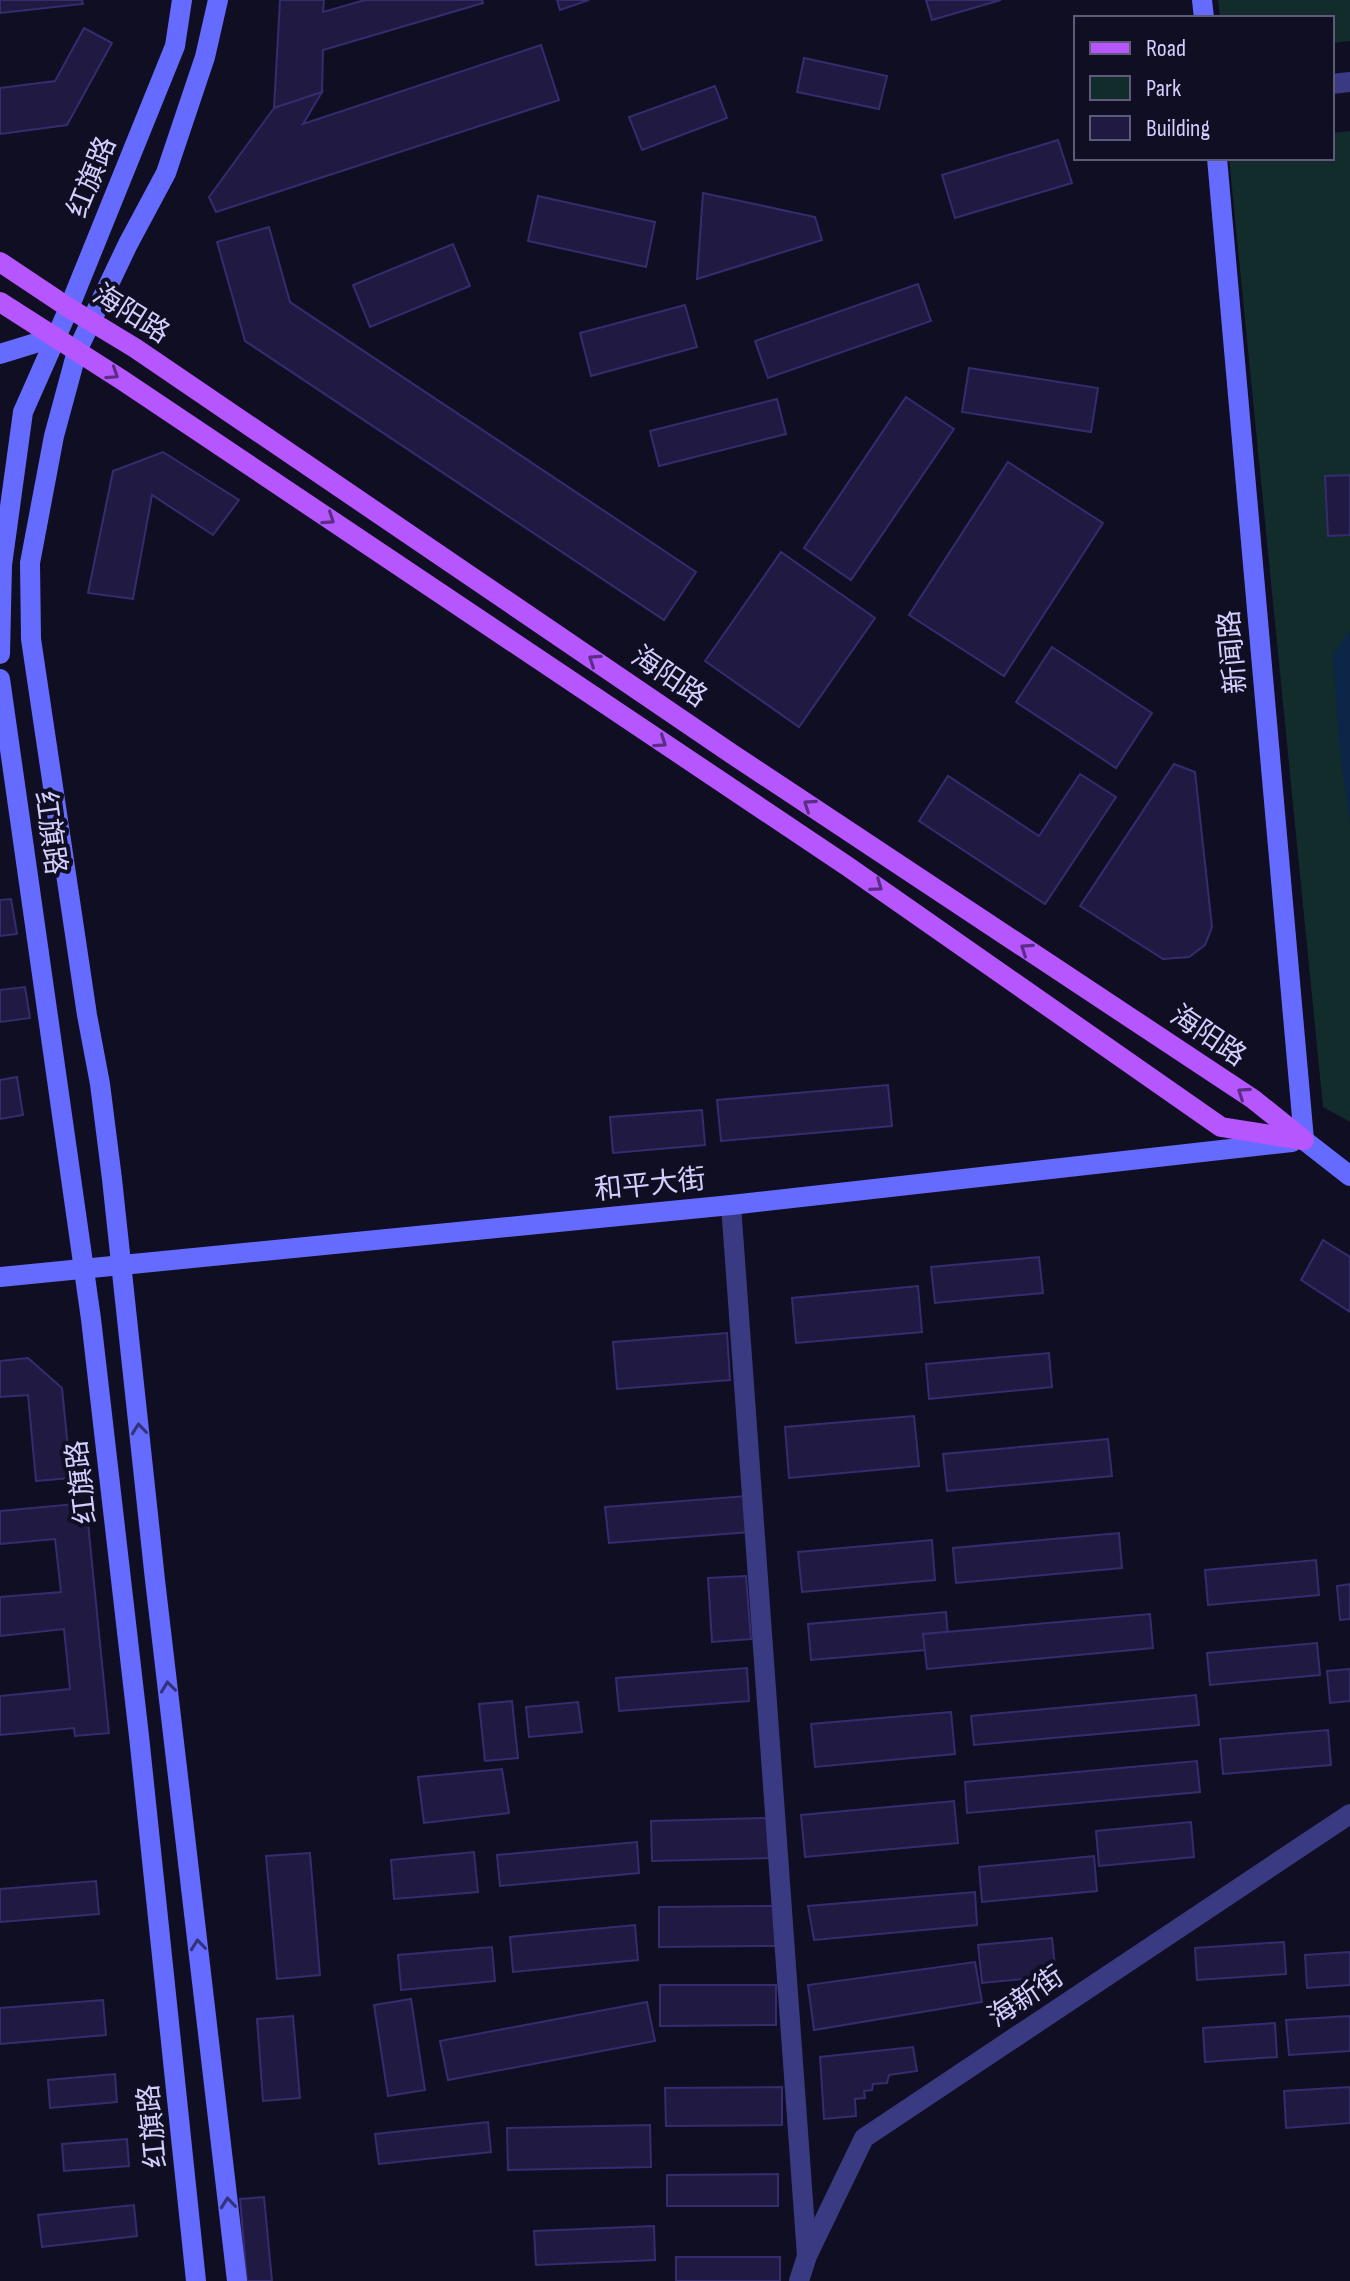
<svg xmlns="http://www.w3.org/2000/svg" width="1350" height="2281" font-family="'Sofia Sans Condensed','Noto Sans SC',sans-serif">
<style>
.green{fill:#112c2a}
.water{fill:#0d2647}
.building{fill:#201a43;stroke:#352c6f;stroke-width:2}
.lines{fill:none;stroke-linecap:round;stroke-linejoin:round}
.street{stroke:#393a81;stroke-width:20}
.secondary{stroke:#666bff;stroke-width:20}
.primary{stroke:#b656ff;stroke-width:20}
.oneway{stroke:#5b2e85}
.oneway2{stroke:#32337a}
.labels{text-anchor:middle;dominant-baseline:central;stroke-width:8;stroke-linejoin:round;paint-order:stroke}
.street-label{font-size:28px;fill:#d2cfff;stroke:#100e22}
</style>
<rect width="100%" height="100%" fill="#100e22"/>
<g class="green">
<polygon points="1218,0 1350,0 1350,41 1332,43 1332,18 1220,18"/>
<polygon points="1350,131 1350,1122 1323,1107 1229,158 1332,158 1332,133"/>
</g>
<polygon class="water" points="1350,630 1350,825 1339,744 1333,655"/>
<g class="building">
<polygon points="0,0 82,0 83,4 0,13"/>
<polygon points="280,0 324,0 323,12 365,0 482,0 483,3 323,50 322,92 274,108"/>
<polygon points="557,0 589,0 560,10"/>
<polygon points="926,0 1001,0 932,20"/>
<polygon points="84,28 112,43 67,125 0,134 0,88 55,81"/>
<polygon points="541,45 559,100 216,212 209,197 274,108 322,92 303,124"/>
<polygon points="804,58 887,76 879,109 797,92"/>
<polygon points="715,86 727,118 642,150 629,117"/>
<polygon points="1058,140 1072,183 955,218 942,175"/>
<polygon points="703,193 815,217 822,240 697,279"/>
<polygon points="538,196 655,222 646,267 528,241"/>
<polygon points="269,227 290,302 696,572 664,620 245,341 217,242"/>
<polygon points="453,244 470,286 370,327 353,285"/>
<polygon points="918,284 931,321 768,378 755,341"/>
<polygon points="685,305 697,347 591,376 580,333"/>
<polygon points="969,368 1098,388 1091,432 962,412"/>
<polygon points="906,397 954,429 851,580 804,548"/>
<polygon points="777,399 786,434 659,466 650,431"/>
<polygon points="163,452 239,500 213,535 152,495 133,599 88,593 113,471"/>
<polygon points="1008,462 1103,523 1004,676 909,615"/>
<polygon points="1350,475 1350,535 1328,536 1325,476"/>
<polygon points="781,552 875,618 799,727 705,661"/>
<polygon points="1052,647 1152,713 1116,768 1016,702"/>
<polygon points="1174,764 1195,772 1212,927 1205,945 1189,957 1163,959 1080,906"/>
<polygon points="1080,774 1116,797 1045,904 919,821 948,776 1039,836"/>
<polygon points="11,899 17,934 0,936 0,900"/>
<polygon points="25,987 30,1018 0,1022 0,990"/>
<polygon points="17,1077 23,1115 0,1119 0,1080"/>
<polygon points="888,1085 892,1126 721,1141 717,1100"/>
<polygon points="702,1110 705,1145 613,1153 610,1117"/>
<polygon points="1323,1240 1350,1257 1350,1312 1301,1280"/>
<polygon points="1039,1257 1043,1293 935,1303 931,1267"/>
<polygon points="918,1286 922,1332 796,1343 792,1298"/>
<polygon points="727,1333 730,1380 617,1389 613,1342"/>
<polygon points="1049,1353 1052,1387 929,1399 926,1364"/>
<polygon points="28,1358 62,1388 71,1478 36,1481 28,1395 0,1397 0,1361"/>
<polygon points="914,1416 919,1466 789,1478 785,1427"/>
<polygon points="1108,1439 1112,1476 947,1491 943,1454"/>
<polygon points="747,1496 750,1532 609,1543 605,1507"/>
<polygon points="86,1503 109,1733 75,1736 74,1728 0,1735 0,1696 70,1689 64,1629 0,1636 0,1597 61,1592 55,1539 0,1544 0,1511"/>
<polygon points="1119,1533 1122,1568 956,1583 953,1548"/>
<polygon points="932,1540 935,1580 802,1592 798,1552"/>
<polygon points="1316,1560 1319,1595 1208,1605 1205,1570"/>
<polygon points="746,1576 751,1639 712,1642 708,1578"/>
<polygon points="1350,1584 1350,1619 1340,1620 1337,1586"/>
<polygon points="946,1612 949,1648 811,1660 808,1624"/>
<polygon points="1150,1614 1153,1648 927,1669 923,1634"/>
<polygon points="1317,1643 1320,1675 1210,1685 1207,1653"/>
<polygon points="747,1668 749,1701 619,1711 616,1678"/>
<polygon points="1350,1669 1350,1701 1330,1703 1327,1671"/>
<polygon points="1196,1695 1199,1725 974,1745 971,1716"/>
<polygon points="512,1701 518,1758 485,1761 479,1704"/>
<polygon points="578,1702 582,1732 529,1737 526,1707"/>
<polygon points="951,1712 955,1754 815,1767 811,1724"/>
<polygon points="1328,1730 1331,1765 1223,1774 1220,1739"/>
<polygon points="1197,1761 1200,1792 967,1813 965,1782"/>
<polygon points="502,1769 509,1813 424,1823 418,1777"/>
<polygon points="954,1801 958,1843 805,1857 801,1815"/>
<polygon points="768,1818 769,1858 652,1861 651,1821"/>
<polygon points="1191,1822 1194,1857 1099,1866 1096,1831"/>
<polygon points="637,1842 639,1873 500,1886 497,1855"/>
<polygon points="474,1852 478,1892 394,1899 391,1860"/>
<polygon points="310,1853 320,1975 277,1979 266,1856"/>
<polygon points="1094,1856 1097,1891 982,1902 979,1867"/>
<polygon points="96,1881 99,1914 0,1922 0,1889"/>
<polygon points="975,1892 977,1925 814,1940 808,1906"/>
<polygon points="775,1906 775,1946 659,1947 659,1907"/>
<polygon points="635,1925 638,1960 513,1972 510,1937"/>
<polygon points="1052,1938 1056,1976 982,1983 978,1945"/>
<polygon points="1284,1942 1286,1974 1197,1980 1195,1948"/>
<polygon points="492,1947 495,1981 401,1990 398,1955"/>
<polygon points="1350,1952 1350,1985 1307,1988 1305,1955"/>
<polygon points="975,1962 982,2002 814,2030 808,1985"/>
<polygon points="660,1985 776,1985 776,2025 660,2026"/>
<polygon points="411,1999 425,2090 388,2096 374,2005"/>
<polygon points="103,2000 106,2035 0,2044 0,2008"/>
<polygon points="647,2002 655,2041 448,2080 440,2041"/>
<polygon points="293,2016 300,2098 263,2101 257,2019"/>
<polygon points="1350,2016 1350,2051 1289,2055 1286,2020"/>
<polygon points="1275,2023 1277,2057 1205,2062 1203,2028"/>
<polygon points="913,2047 917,2071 889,2075 887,2083 873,2084 872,2090 864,2091 865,2098 855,2099 856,2116 824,2119 820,2057"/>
<polygon points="115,2074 117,2102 50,2108 48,2080"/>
<polygon points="782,2087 782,2125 666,2126 665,2088"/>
<polygon points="1350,2087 1350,2123 1286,2128 1284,2091"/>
<polygon points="488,2122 491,2152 379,2164 375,2134"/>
<polygon points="650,2125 651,2167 508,2170 507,2128"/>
<polygon points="127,2139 129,2166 64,2171 62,2144"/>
<polygon points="778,2174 778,2206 667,2206 667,2175"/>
<polygon points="264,2197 272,2281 247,2281 240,2199"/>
<polygon points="134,2205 137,2236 42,2247 38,2215"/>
<polygon points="654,2226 655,2260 536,2265 534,2231"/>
<rect x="676" y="2257" width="104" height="24"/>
</g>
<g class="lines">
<g class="street">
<polyline points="1332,84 1350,82"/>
<polyline points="731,1205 807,2256"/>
<polyline points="799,2281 807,2256 864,2138 1350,1814"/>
</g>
<g class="secondary">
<polyline points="218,0 205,57 166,173 128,244 77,351 54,436 30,563 31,639 87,1015 100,1084 112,1179 155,1580 237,2281"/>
<polyline points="1202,0 1204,18"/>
<polyline points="1217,158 1304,1140"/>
<polyline points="0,354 55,337"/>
<polyline points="0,654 2,565 23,412 69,308 175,46 182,0"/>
<polyline points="0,679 91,1319 139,1736 196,2281"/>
<polyline points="1304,1140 1350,1176"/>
<polyline points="0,1277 731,1205 1292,1142"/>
</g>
<g class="primary">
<polyline points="0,262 69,308 135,348 732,754 1253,1099 1304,1140"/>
<polyline points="0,302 122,380 847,866 1221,1127 1302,1140"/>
</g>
</g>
<defs><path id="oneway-chevron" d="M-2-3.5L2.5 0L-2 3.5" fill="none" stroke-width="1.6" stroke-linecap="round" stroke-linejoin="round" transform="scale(2)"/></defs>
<g class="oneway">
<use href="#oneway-chevron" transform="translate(113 374) rotate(33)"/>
<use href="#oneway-chevron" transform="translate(329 519) rotate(34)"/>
<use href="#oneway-chevron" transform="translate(594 660) rotate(-146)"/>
<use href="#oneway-chevron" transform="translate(661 742) rotate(34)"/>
<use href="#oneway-chevron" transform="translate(809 805) rotate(-146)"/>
<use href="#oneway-chevron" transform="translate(877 886) rotate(35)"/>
<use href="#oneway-chevron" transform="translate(1026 949) rotate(-146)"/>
<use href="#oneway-chevron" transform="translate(1243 1093) rotate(-146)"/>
</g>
<g class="oneway2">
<use href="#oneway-chevron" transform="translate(139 1429) rotate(-96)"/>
<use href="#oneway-chevron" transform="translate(168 1687) rotate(-97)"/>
<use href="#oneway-chevron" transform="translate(198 1945) rotate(-96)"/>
<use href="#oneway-chevron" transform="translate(228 2203) rotate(-96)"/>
</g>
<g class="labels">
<g class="street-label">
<text transform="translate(92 177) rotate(-68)">红旗路</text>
<text transform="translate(131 314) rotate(32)">海阳路</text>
<text transform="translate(1233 652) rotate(-95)">新闻路</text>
<text transform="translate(669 677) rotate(34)">海阳路</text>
<text transform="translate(50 833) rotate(82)">红旗路</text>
<text transform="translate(1208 1036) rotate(34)">海阳路</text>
<text transform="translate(650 1185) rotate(-6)">和平大街</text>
<text transform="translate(82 1482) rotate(-97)">红旗路</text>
<text transform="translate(1026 1997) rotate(-34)">海新街</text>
<text transform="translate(153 2126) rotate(-96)">红旗路</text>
</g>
</g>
<rect x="1074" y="16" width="260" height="144" fill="#100e22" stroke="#5e5b7a" stroke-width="2"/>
<rect x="1090" y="42" width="40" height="12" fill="#b656ff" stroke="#5e5b7a" stroke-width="2"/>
<text x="1146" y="56" font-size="24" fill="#d2cfff">Road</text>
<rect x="1090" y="76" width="40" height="24" fill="#112c2a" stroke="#5e5b7a" stroke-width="2"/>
<text x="1146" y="96" font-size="24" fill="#d2cfff">Park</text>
<rect x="1090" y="116" width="40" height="24" fill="#201a43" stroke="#5e5b7a" stroke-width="2"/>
<text x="1146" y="136" font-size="24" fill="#d2cfff">Building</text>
</svg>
